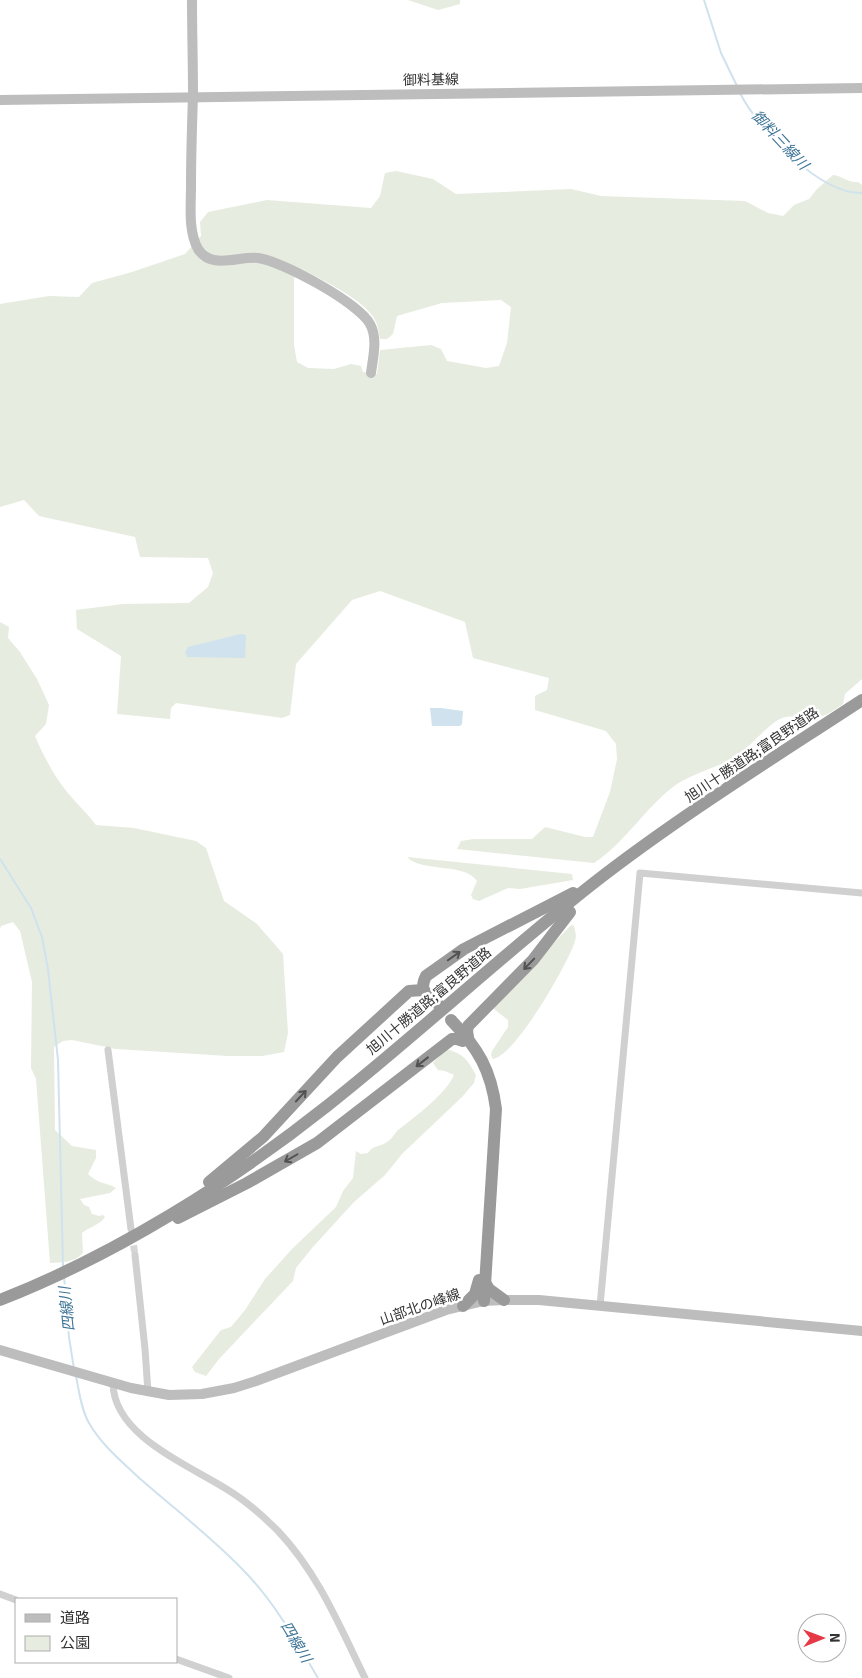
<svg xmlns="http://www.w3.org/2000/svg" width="862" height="1678" font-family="Signika,'Noto Sans JP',sans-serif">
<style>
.green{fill:#e6ecdf;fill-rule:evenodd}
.water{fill:#cfe2ee}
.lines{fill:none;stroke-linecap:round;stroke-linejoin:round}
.stream{stroke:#cfe2ee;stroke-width:2}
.street-tunnel{stroke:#d6d6d6;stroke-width:7;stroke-dasharray:7 3.5;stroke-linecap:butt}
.street{stroke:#d0d0d0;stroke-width:7}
.secondary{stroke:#bdbdbd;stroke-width:10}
.highway{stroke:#9a9a9a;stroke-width:12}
.oneway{stroke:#525252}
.labels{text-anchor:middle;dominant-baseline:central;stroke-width:5;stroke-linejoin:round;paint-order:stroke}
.street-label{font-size:14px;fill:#333;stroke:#fff}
.water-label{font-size:15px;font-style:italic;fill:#3f7597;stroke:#fff}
</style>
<rect width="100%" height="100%" fill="#fff"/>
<g class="green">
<polygon points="408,0 460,0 460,4 438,10"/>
<path d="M396 171 433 179 456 194 571 189 601 196 745 201 768 213 783 216 794 205 809 199 817 189 833 175C843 176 847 183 858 182L862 185V679L845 694 843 704C835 710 826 716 816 718 805 719 794 714 782 718 771 722 752 744 742 752 723 767 697 771 677 784 646 806 626 842 594 863L457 849 461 841 474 839H532L545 827 585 837H593L610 792 617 759 616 744 606 731 535 710V696L547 690 549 678 473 658 465 622 380 591 352 600 296 664 290 715 282 718 176 703 171 708 170 719 117 714 121 656 77 629 76 610 123 604 189 603 208 587 213 573 208 558 140 557 135 537 39 516 24 500 0 507V304L49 296 79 297 92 283 132 272 185 254 201 236 200 222 208 212 267 200 371 208 380 196 385 173ZM302 269C322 280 365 300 375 320 378 325 379 333 380 339H387L393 334 397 316 442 303 501 300 511 307 507 343 499 366 486 368 447 361 441 349 431 345 380 350 377 374 363 372 361 366 351 364 334 369 308 368 297 362 294 345V278Z"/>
<path d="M0 622 9 627 8 638 20 652 37 679 49 705 46 724 35 736C43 755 54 776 67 792 76 803 87 813 96 825L134 828 196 841 206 848 224 901 257 924 283 954 288 1033 284 1052 262 1056H228L116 1049 72 1040 63 1041 54 1047 55 1130 72 1146 96 1150V1158L88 1174C98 1184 105 1182 116 1188L110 1193 80 1199 84 1205 89 1207 92 1214 99 1216 103 1215 105 1217C100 1225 89 1227 82 1233L83 1253C74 1263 62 1262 50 1263L36 1079 31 1068 32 982 20 931 13 922 1 926 0 929Z"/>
<path d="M407 857 572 874 573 880 520 889 508 888 479 901 473 899 471 895 477 881C464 862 422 873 407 857Z"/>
<path d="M571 925 574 926C575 931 577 936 575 941 568 964 515 1056 493 1059L491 1055 492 1051 508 1027V1020L494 1009 496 1004Z"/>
<path d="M446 1049C464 1054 467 1059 476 1075L474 1083 462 1097 402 1154 385 1175 354 1202 312 1248 296 1268 293 1281 219 1359 206 1376 195 1372 192 1367 221 1330 231 1327 245 1310 265 1279 292 1249 336 1207 343 1191 353 1178 356 1151 361 1154 368 1153C373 1145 380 1147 387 1142 392 1139 394 1134 398 1130 415 1117 446 1094 454 1075L445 1071 438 1070 433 1063Z"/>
</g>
<g class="water">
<polygon points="241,634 246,635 245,658 187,657 185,652 188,647"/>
<polygon points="430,708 441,708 463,711 462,724 460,726 432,726"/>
</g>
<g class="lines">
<g class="stream">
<polyline points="704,0 721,53 737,86"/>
<path d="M740 93C758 129 819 194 862 193"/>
<polyline points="0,859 31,908 42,937 48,969 58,1060 63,1267"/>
<polyline points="64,1276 69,1337 74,1369"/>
<path d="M76 1376C79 1391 81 1409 89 1423 101 1444 120 1460 137 1476 173 1508 212 1537 245 1572 275 1603 296 1641 318 1678"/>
</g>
<polyline class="street-tunnel" points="132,1235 135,1255"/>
<g class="street">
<polyline points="108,1050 131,1229"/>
<polyline points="135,1255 145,1349 148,1392"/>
<polyline points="600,1306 640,873 862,893"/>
<path d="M113 1384C114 1436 189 1465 228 1490 246 1501 263 1516 278 1531 318 1573 340 1627 365 1678"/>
<polyline points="0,1594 16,1600"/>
<polyline points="176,1659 229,1678"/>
</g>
<g class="secondary">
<path d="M192 0C192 32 193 63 193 95 192 125 191 155 191 186 191 206 188 231 198 249 211 270 238 256 258 258 282 261 359 303 370 324 378 338 373 357 371 373"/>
<polyline points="0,100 862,88"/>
<polyline points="0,1350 131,1388 169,1395 202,1394 234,1388 256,1381 446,1310 484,1301 504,1300 539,1300 862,1331"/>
</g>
<g class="highway">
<path d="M427 997C422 989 422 984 426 976L464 949 573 893"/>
<path d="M451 1020C478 1048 491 1070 496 1109L484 1301"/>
<polyline points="468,1037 467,1031 468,1026 533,960 570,912"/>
<polyline points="209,1182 263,1137 337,1057 409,991 423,990 439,1005"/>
<polyline points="178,1218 247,1183 317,1143 452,1039 457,1039 463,1041"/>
<polyline points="484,1281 489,1289 504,1300"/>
<path d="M0 1300C115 1255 230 1183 327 1106 418 1034 503 954 595 882 680 816 772 759 862 700"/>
<polyline points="463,1306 475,1294 479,1280"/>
</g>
</g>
<defs><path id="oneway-shaft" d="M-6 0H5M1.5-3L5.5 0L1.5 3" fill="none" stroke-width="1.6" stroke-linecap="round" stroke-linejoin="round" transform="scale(1.25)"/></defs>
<g class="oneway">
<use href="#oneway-shaft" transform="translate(454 956) rotate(-35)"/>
<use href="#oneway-shaft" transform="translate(529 964) rotate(134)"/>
<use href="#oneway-shaft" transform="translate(422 1062) rotate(142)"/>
<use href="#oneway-shaft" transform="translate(301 1096) rotate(-47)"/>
<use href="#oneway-shaft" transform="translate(291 1158) rotate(150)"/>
</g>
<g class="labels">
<g class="street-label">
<text transform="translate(431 80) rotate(-1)">御料基線</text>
<text transform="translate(752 755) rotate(-34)">旭川十勝道路;富良野道路</text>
<text transform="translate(429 1001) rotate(-40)">旭川十勝道路;富良野道路</text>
<text transform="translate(420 1307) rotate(-19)">山部北の峰線</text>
</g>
<g class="water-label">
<text transform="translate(780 140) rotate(47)">御料三線川</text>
<text transform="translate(67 1309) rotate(-96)">四線川</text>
<text transform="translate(296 1642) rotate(59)">四線川</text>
</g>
</g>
<rect x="15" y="1598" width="162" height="65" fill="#ffffff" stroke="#adadad"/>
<rect x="25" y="1614" width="25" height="8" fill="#bdbdbd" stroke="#adadad"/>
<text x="60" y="1623" font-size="15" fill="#333333">道路</text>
<rect x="25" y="1636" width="25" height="15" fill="#e6ecdf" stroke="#adadad"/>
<text x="60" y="1648" font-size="15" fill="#333333">公園</text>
<g transform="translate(822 1638) rotate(89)"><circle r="24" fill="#ffffff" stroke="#adadad"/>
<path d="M0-4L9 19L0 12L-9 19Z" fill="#e63946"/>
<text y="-8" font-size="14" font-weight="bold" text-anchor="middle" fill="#333333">N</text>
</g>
</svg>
